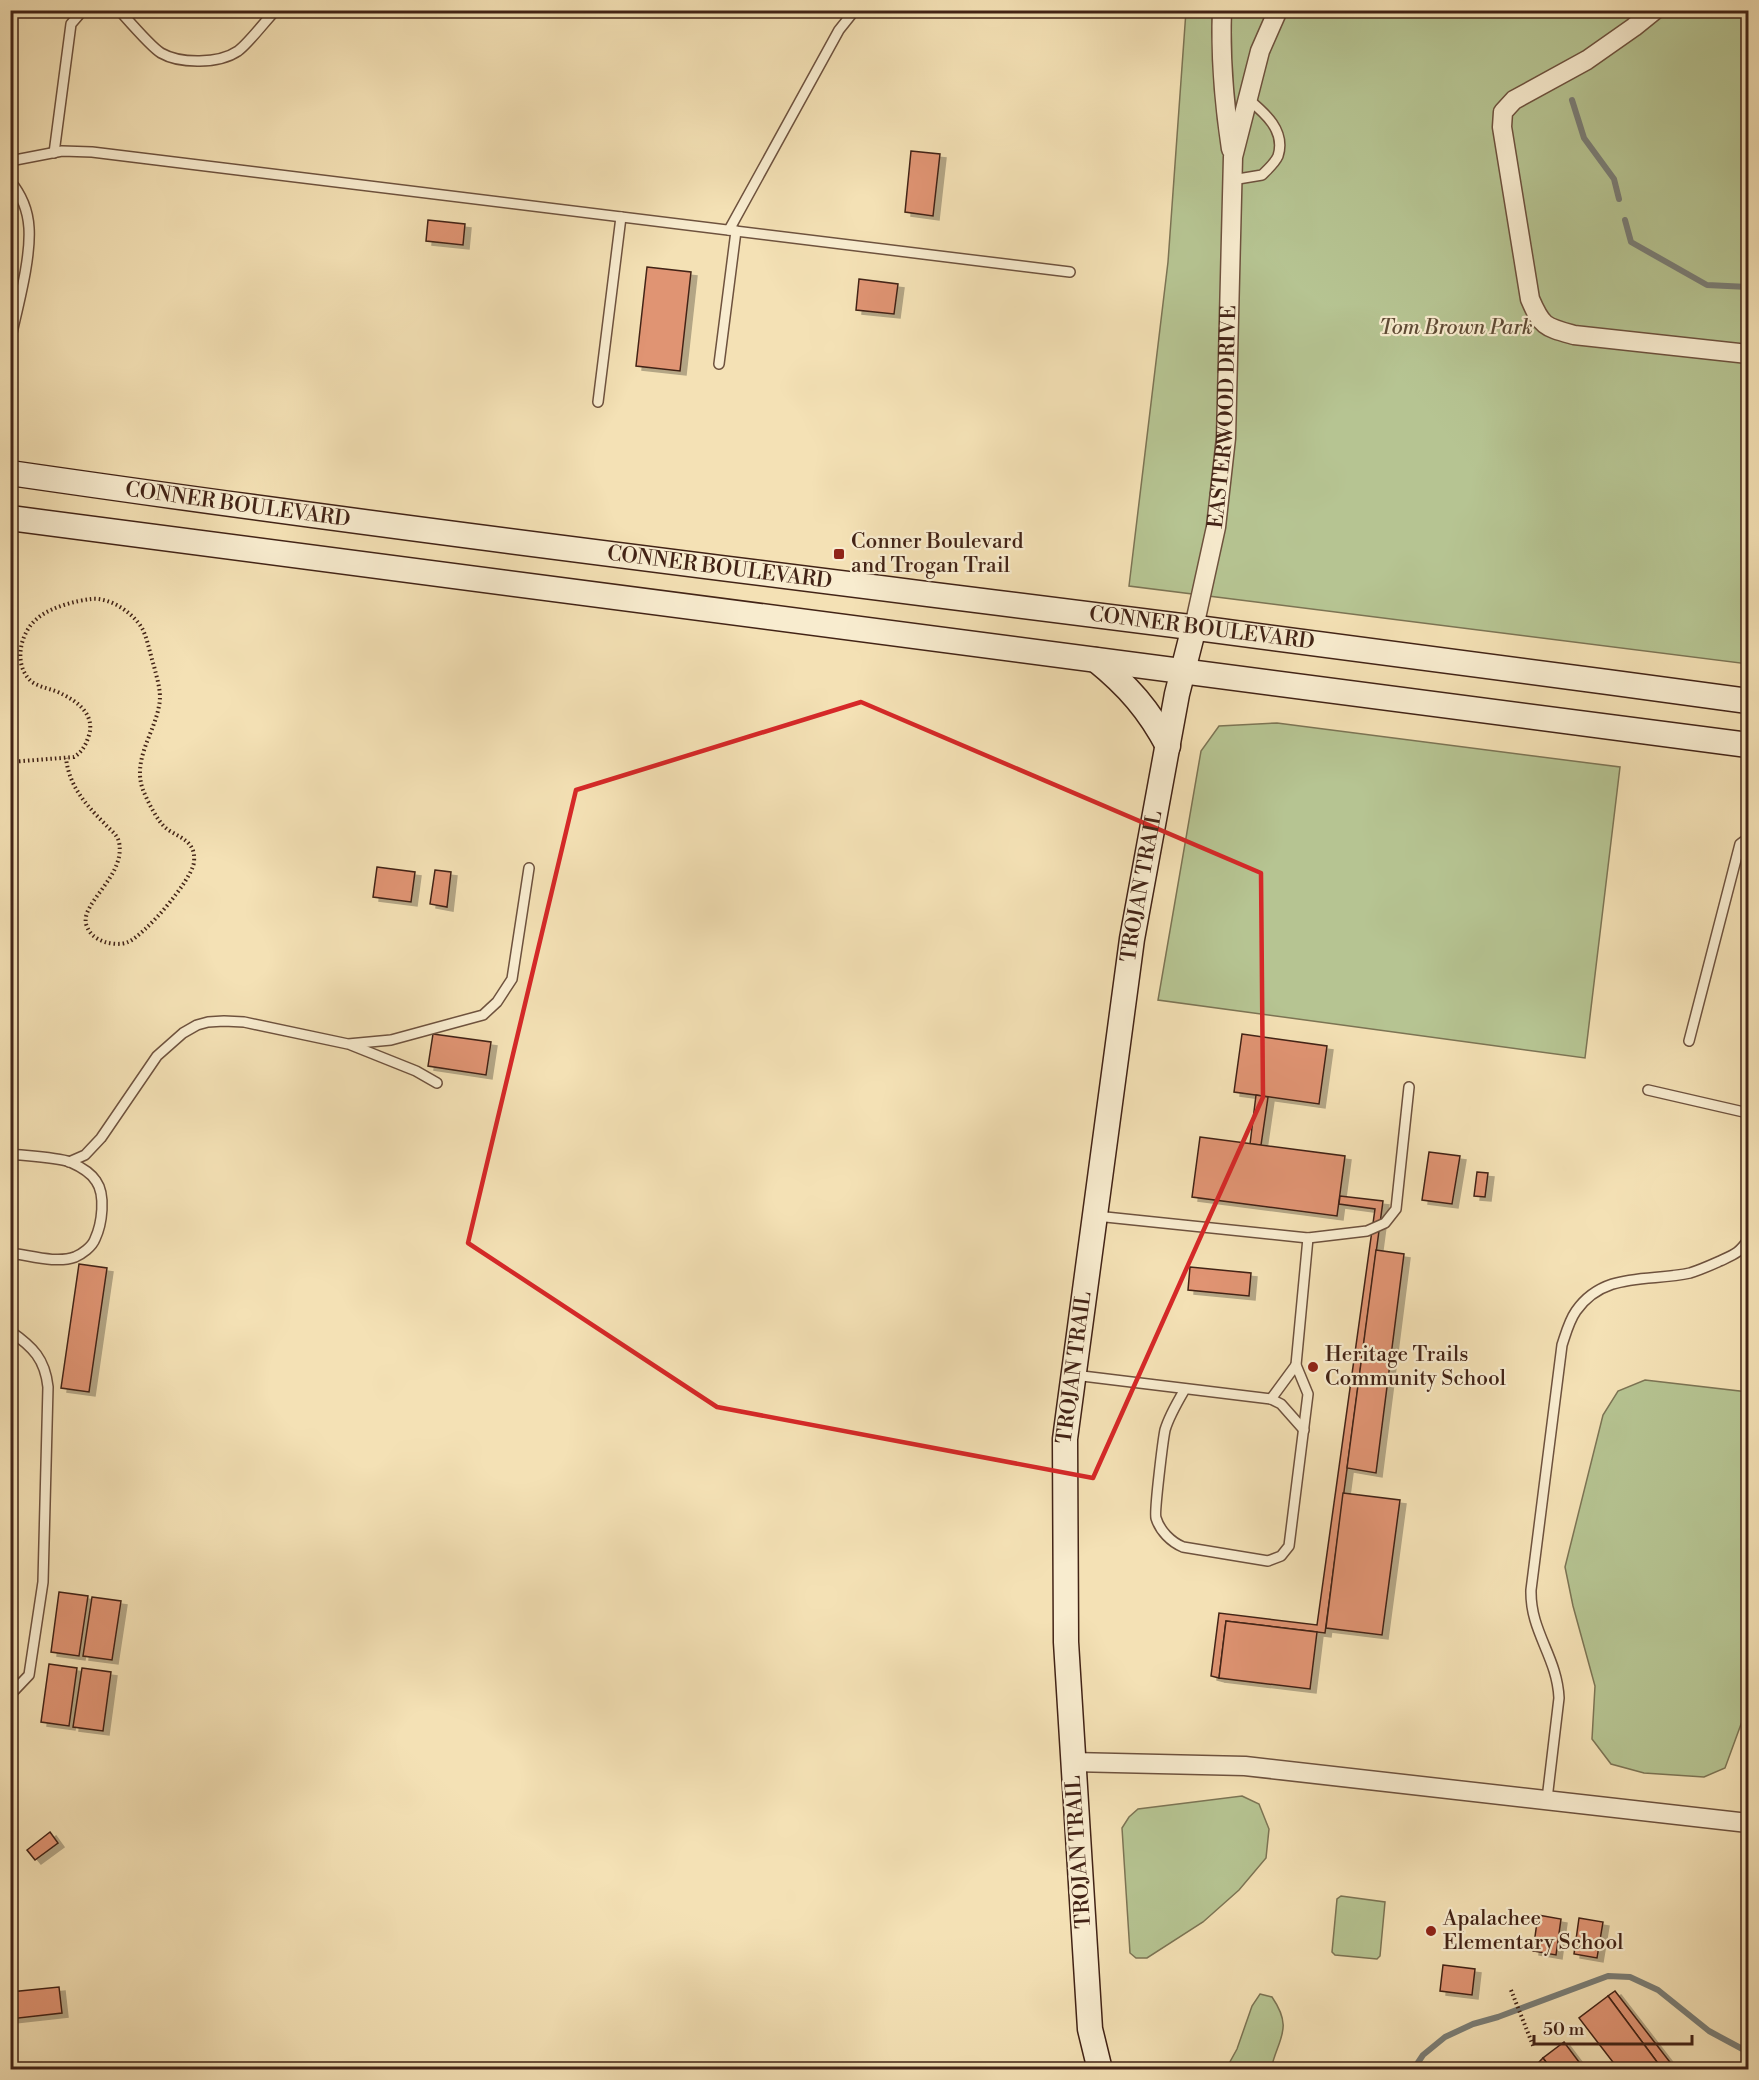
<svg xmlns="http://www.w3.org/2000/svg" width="1759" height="2080" font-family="'Libre Bodoni',serif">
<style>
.green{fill:#b6c492;stroke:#7c7454;stroke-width:1.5}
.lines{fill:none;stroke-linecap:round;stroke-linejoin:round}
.stream{stroke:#7a7e77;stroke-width:6}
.building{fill:#e09473;stroke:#422316;stroke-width:1.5;filter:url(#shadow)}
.lane-casing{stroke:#6e523e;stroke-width:12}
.street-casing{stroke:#6e523e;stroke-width:21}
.secondary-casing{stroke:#422316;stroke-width:27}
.path{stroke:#422316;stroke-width:4;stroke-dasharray:1.5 3;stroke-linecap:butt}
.lane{stroke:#f8eccf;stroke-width:9}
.street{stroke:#f8eccf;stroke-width:18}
.secondary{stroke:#f8eccf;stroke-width:24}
.marked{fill:none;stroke:#d62828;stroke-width:4.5;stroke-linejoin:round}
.poi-dot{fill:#8f2418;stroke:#f8eccf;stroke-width:2}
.labels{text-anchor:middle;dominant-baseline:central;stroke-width:4.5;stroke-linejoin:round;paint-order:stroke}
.park-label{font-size:21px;font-style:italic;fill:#5f4b35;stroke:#f8eccf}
.street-label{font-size:21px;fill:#422316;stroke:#f8eccf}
.poi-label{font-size:21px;fill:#422316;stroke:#f8eccf;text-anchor:start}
</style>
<defs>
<filter id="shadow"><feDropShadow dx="6" dy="4" stdDeviation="0" flood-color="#0004"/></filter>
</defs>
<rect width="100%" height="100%" fill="#f4e1b5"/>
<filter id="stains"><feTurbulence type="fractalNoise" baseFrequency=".00333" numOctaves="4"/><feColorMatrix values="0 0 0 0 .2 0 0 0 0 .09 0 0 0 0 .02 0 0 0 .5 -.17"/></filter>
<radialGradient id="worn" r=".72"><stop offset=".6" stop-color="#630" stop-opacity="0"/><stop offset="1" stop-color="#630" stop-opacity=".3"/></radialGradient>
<g class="green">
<polygon points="1186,11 1748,11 1748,664 1129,586 1168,262"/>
<polygon points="1277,723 1620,767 1585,1058 1158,1000 1201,751 1219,726"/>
<polygon points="1645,1380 1748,1392 1748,1705 1725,1768 1704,1777 1644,1773 1611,1764 1592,1739 1595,1686 1573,1606 1565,1567 1603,1415 1618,1391"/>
<polygon points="1242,1796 1259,1804 1269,1829 1266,1858 1239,1890 1203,1922 1147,1958 1136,1958 1130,1953 1122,1828 1129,1817 1138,1809"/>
<polygon points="1341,1896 1385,1902 1380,1956 1377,1959 1335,1955 1332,1952 1337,1899"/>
<path d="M1260 1994 1272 1997C1294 2029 1278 2038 1271 2069H1226L1237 2049 1252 2006Z"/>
</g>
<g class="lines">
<g class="stream">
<polyline points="1572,100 1584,138 1614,179 1619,199"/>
<polyline points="1625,220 1631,242 1707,285 1748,287"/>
<polyline points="1413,2070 1423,2055 1445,2037 1473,2024 1498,2017 1608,1976 1630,1977 1658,1990 1709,2031 1748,2052"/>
</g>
</g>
<g class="building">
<polygon points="911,151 940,154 933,216 905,212"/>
<polygon points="428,220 465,224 463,245 426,241"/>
<polygon points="647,267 691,272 680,371 636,366"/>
<polygon points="859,279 898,284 894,314 856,310"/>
<polygon points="377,867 415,872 411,902 373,897"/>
<polygon points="435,870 451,872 447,907 430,904"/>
<polygon points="433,1034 491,1042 486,1075 428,1066"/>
<polygon points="1242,1034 1327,1046 1319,1104 1234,1092"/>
<polygon points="1256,1095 1268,1097 1261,1145 1250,1144"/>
<polygon points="1200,1137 1345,1156 1337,1216 1192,1197"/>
<polygon points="1429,1152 1460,1156 1452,1204 1422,1200"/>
<polygon points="1477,1172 1488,1173 1485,1197 1474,1196"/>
<polygon points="1340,1196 1383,1201 1325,1633 1226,1621 1219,1678 1211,1676 1219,1613 1317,1625 1375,1209 1339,1204"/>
<polygon points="1376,1250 1404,1254 1376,1473 1347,1468"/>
<polygon points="79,1264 107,1268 89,1392 61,1388"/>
<polygon points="1190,1267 1251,1273 1249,1296 1188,1290"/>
<polygon points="1343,1493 1400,1500 1382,1635 1326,1628"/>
<polygon points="59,1592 88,1596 79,1656 51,1652"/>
<polygon points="92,1597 121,1601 112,1660 83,1656"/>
<polygon points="1226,1621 1317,1632 1310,1689 1219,1678"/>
<polygon points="49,1664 77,1668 69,1726 41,1722"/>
<polygon points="82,1668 111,1672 103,1731 73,1727"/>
<polygon points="50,1832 58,1843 35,1860 27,1850"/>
<polygon points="1538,1915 1561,1919 1556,1955 1533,1951"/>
<polygon points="1579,1918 1603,1922 1597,1958 1574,1954"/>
<polygon points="1443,1965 1475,1969 1472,1995 1440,1991"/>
<polygon points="59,1987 62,2013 10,2019 10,1992"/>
<polygon points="1615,1991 1676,2070 1663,2070 1608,1996"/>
<polygon points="1608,1996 1663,2070 1619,2070 1579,2018"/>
<polygon points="1564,2042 1585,2070 1552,2070 1543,2058"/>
<polygon points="1543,2058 1552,2070 1537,2070 1538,2063"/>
</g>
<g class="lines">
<g class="lane-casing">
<g id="lane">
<path d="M119 10C128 20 151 47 161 53 180 64 219 64 238 51 249 43 265 21 276 10"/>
<polyline points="54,153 71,24 83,10"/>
<polyline points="10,161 62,151 92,152 1070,272"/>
<path d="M1232 180 1262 175C1267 170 1275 163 1278 156 1286 131 1265 113 1248 99"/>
<path d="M10 181C21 194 28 211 29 228 31 260 17 309 10 342"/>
<polyline points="729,230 839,30 855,10"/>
<polyline points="719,364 736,231"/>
<polyline points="598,402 621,217"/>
<polyline points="1689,1041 1740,844 1748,838"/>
<polyline points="351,1045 416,1071 437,1083"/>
<polyline points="1648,1090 1748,1113"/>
<path d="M10 1154C27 1156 56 1157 70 1162 79 1166 91 1173 96 1181 106 1195 102 1224 95 1239 92 1247 82 1254 75 1257 56 1264 29 1255 10 1253"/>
<polyline points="69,1162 85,1155 101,1138 157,1056 183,1033 197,1025 208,1022 224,1021 244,1022 348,1044 391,1040 483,1015 497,1002 512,979 529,868"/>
<polyline points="1096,1216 1308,1238 1367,1231 1385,1223 1396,1209 1409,1087"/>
<path d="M10 1331C33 1347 45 1359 48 1387L43 1582 29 1675 10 1695"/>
<polyline points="1074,1375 1271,1399 1281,1404 1304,1430"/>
<path d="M1185 1389C1178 1401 1169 1416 1165 1430 1163 1440 1154 1512 1156 1518 1160 1531 1171 1542 1183 1547L1268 1561 1281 1556 1289 1546 1308 1394 1296 1365 1308 1238"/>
<polyline points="1271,1399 1296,1365"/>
<path d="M1547 1799 1559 1698C1557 1656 1530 1632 1531 1590L1562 1345C1566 1333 1569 1321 1576 1311 1604 1271 1649 1282 1690 1273 1700 1270 1711 1265 1720 1261 1735 1254 1739 1253 1748 1240"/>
</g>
</g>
<g class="street-casing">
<g id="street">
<path d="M1222 10C1220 58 1224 102 1231 149"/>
<path d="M1655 10 1634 27 1587 60 1514 100 1503 112 1502 127 1530 299C1542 327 1545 327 1574 335L1748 354"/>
<path id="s1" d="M1194 627 1216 527 1226 438 1233 157 1260 51 1278 10"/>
<polyline points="1072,1762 1245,1766 1748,1823"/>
</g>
</g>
<g class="secondary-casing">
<g id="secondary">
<path id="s2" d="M10 473C403 530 796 577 1190 627 1376 650 1562 676 1748 701"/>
<polyline points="10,518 1748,745"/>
<path d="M1096 660C1128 686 1149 710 1168 746"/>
<path id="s3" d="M1100 2070 1090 2029 1066 1642 1065 1439 1132 939 1177 694 1194 627"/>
</g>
</g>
<g class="path">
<path d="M10 762 74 757C82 752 86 745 89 735 95 716 79 702 62 694 53 689 41 688 32 682 12 665 20 631 39 617 52 607 75 601 91 599 110 597 134 613 143 630 148 641 150 654 154 666 157 679 162 692 159 706 154 734 132 760 143 790 148 802 157 821 167 829 180 838 196 841 194 862 192 880 145 935 128 942 122 945 112 944 105 942 96 939 89 934 86 924 81 902 126 876 119 842 117 834 110 830 105 824 86 805 69 786 66 758"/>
<polyline points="1511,1990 1534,2048"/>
</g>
<use href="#lane" class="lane"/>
<use href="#street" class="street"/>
<use href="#secondary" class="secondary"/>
</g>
<path class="marked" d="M861 702 1261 873 1263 1097 1093 1478 717 1407 468 1243 576 790Z"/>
<g class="poi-dot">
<rect x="833" y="548" width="12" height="12" rx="3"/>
<circle cx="1313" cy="1367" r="6"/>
<circle cx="1431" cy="1931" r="6"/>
</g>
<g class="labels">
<g class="park-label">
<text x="1456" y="328">Tom Brown Park</text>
</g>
<g class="street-label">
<text stroke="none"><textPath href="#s1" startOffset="213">EASTERWOOD DRIVE</textPath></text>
<text stroke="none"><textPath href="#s2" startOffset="230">CONNER BOULEVARD</textPath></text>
<text stroke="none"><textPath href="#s2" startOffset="716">CONNER BOULEVARD</textPath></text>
<text stroke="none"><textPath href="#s2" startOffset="1202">CONNER BOULEVARD</textPath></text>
<text stroke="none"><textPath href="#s3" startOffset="1191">TROJAN TRAIL</textPath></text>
<text stroke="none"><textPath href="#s3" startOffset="705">TROJAN TRAIL</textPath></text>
<text transform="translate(1079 1852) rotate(-94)">TROJAN TRAIL</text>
</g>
<g class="poi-label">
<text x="851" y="542">Conner Boulevard<tspan x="851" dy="24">and Trogan Trail</tspan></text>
<text x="1325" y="1355">Heritage Trails<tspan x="1325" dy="24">Community School</tspan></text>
<text x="1443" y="1919">Apalachee<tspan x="1443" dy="24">Elementary School</tspan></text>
</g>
</g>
<rect width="1759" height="2080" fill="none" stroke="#f4e1b5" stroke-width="36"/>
<rect x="12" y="12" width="1735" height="2056" fill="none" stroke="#422316" stroke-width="3"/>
<rect x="18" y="18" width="1723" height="2044" fill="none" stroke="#422316" stroke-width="1.5"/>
<path d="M1534 2035v9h158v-9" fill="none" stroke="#422316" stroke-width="3"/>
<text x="1543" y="2035" font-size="18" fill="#422316" stroke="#f8eccf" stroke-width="4.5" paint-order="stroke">50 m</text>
<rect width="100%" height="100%" filter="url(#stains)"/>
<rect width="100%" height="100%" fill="url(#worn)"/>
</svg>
